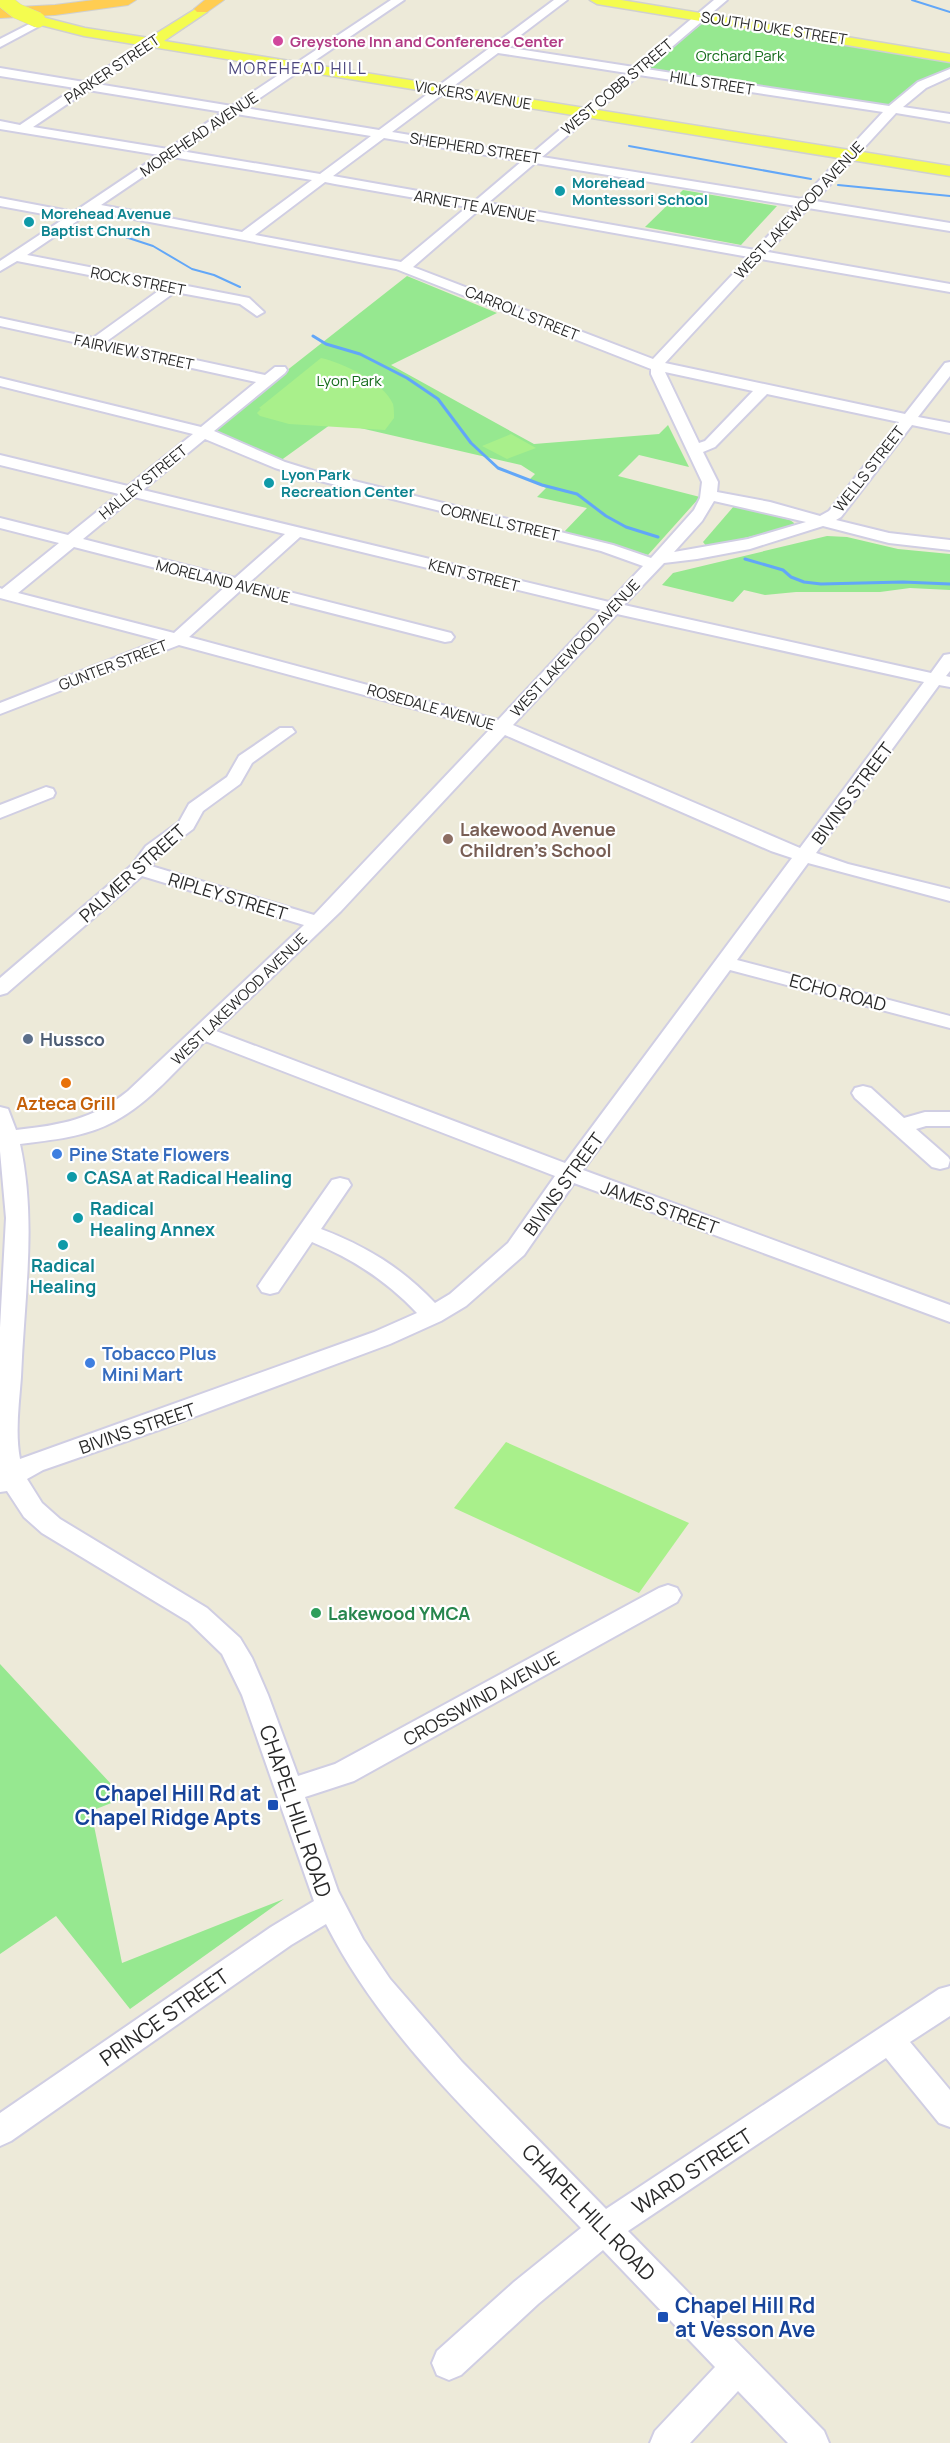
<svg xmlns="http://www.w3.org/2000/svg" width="950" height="2443" font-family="Manrope,sans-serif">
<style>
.green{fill:#96e890}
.pitch{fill:#a9f08b}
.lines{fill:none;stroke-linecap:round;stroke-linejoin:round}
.stream-far1{stroke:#62a7f8;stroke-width:2}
.stream{stroke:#62a7f8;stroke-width:3}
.minor-casing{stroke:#d0cee3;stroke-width:4}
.major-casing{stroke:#d0d0d0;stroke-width:3}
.highway-casing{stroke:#d0d0d0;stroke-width:2}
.minor{fill:#fff;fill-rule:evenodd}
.major{fill:#f4fc4f;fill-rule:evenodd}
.highway{fill:#ffcd52;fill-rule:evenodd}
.major-bridge-casing{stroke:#d0d0d0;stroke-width:16;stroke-linecap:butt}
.major-bridge{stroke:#f4fc4f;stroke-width:15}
.hotel-dot{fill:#d1479c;stroke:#fff;stroke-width:2}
.culture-dot{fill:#0f9aa8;stroke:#fff;stroke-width:2}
.education-dot{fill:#8d6e63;stroke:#fff;stroke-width:2}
.service-dot{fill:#5c6f8a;stroke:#fff;stroke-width:2}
.food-dot{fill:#e8710a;stroke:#fff;stroke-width:2}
.shop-dot{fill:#3f7fe0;stroke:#fff;stroke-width:2}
.leisure-dot{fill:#2e9e5b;stroke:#fff;stroke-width:2}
.transit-dot{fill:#1a4fb4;stroke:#fff;stroke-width:2}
.labels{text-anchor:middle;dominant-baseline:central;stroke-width:4.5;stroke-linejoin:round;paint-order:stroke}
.far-street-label{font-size:15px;fill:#292929;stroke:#fff}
.far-hotel-label{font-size:15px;font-weight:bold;fill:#b23c85;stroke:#fff;text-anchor:start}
.far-park-label{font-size:15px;fill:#146b1a;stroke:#fff}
.far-culture-label{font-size:15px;font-weight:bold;fill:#0d838f;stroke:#fff;text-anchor:start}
.far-neighbourhood-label{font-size:16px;letter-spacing:1.5px;fill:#4b467d;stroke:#fff}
.street-label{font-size:18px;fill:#292929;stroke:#fff}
.education-label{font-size:18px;font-weight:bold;fill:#785e54;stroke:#fff;text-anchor:start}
.service-label{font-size:18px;font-weight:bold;fill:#4e5e75;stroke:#fff;text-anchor:start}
.food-label{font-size:18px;font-weight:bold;fill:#c56008;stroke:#fff}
.shop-label{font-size:18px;font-weight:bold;fill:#366cbe;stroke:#fff;text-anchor:start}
.culture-label{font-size:18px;font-weight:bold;fill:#0d838f;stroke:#fff;text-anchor:start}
.leisure-label{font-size:18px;font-weight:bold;fill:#27864d;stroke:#fff;text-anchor:start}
.near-transit-label{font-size:21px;font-weight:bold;fill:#164399;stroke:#fff;text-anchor:end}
.near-street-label{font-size:21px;fill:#292929;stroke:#fff}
</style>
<rect width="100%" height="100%" fill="#edead9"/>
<g class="green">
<polygon points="707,20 950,60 950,69 916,83 887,107 642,71"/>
<polygon points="683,190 777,206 741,245 645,227"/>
<polygon points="407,276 497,313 391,365 534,444 659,434 668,425 689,467 639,455 618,476 700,497 648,555 563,533 587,508 537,497 546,488 529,480 535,474 521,465 334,422 280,461 211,430"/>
<polygon points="734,506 790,520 794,523 794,526 707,547 703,542"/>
<polygon points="827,536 847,537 898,549 950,554 950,590 910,588 880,592 796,592 765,595 744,590 733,602 662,585 673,573"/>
<polygon points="0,1664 124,1798 91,1811 122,1963 284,1899 130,2009 56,1916 0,1954"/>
</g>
<g class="pitch">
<path d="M321 358C343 363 384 382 393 404 394 408 394 414 394 418L385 430 289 424 260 416 257 413 261 409 259 408Z"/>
<polygon points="511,434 536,448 507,459 482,446"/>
<polygon points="506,1442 689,1523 639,1593 454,1508"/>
</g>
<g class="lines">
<g class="stream-far1">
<polyline points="912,0 950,12"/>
<polyline points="629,146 811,179"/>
<polyline points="838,185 950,196"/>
<polyline points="98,228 153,246 192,269 214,275 240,287"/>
</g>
<g class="stream">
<polyline points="313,336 326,344 360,354 407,378 438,399 471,443 498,468 542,485 577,494 606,516 626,527 658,537"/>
<polyline points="745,559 783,570 791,577 804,582 821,584 903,582 950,584"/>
</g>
<g class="minor-casing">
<g id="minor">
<path d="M391 0H404L245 108 379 130 554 0H567L505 47 634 67 714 0H727L646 69 889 106 918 82 950 69V77L926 88 903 107 950 114V122L896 113 815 201 950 223V231L808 208 768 252 950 284V292L761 259 665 363 905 414 945 363 950 362V376L918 417 950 423V433L912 425 841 517 836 520 889 533 950 540V550L889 543 823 526 750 549 697 559 664 563 624 605 931 673 944 655 950 654V671L946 676 950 677V687L939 685 816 853 848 864 950 889V901L808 863 737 960 950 1016V1028L730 970 583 1170 950 1305V1322L574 1183 524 1255 466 1306 441 1321 390 1344 167 1427 43 1470 27 1479 42 1503 60 1519 207 1608 240 1638 252 1658 268 1695 298 1776 335 1764 659 1588 668 1585 677 1588 681 1595 677 1602 354 1781 305 1797 338 1891 363 1939 390 1979 462 2062 606 2209 939 1989 950 1986V2016L910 2042 950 2090V2127L939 2123 886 2058 628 2231 824 2431 829 2443H788L738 2391 690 2443H650L655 2431 715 2367 603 2250 538 2304 461 2375 449 2380 437 2375 432 2363 437 2351 514 2282 581 2228C490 2133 386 2042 326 1924L291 1945 11 2141 0 2146V2113L271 1927 314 1901 242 1695 222 1654 189 1622 42 1533 24 1517 7 1491 0 1492V1328L6 1218 0 1151V1107L8 1109 16 1130C61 1125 92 1120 128 1091L304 925 142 876 7 993 0 995V978L132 865 146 846 179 822 189 804 227 777 239 756 280 728H292L295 732 252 763 240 784 203 811 193 829 160 854 151 866 314 915 490 729 179 645 0 714V703L160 640 0 598V588L2 589 59 543 0 528V518L68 535 119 494 0 465V455L128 486 193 434 0 386V378L201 427 256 382 0 326V318L93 338 161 289 17 261 0 271V261L65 218 0 206V198L74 212 159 155 0 129V121L20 125 75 88 0 76V68L84 82 151 40 157 43 155 45 97 84 232 106ZM498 53 627 73 530 155 392 132ZM639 75 883 112 802 199 542 157ZM88 90 223 112 168 149 33 127ZM236 114 371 136 320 174 181 151ZM384 138 522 161 475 201 333 176ZM172 157 312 180 242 232 101 205ZM535 163 796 206 755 250 488 203ZM325 182 335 184 467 207 401 262 255 235ZM480 209 749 257 653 359 413 267ZM92 211 396 269 651 369V374L702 482 700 498 694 510 651 558 613 545 314 471 285 462 214 431 285 373 287 370 285 367H275L265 375 107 341 175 292 240 304 257 316 264 312 249 298 244 297 27 255ZM665 372 753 391 705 441 699 443ZM767 394 899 422 829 511 820 516 770 502 717 492 718 482 703 452 715 447ZM205 439 275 468 304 477 601 551 643 566 609 602 143 490ZM134 497 285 534 235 578 83 539ZM714 501 806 522 748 539 674 552 702 521ZM300 537 601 610 498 720 189 637 241 590 445 642 451 641 454 637 451 633 250 582ZM74 547 226 586 174 633 18 593ZM617 614 924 682 800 848 513 725ZM505 735 771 851 792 858 565 1163 216 1031 341 911ZM205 1041 555 1176 508 1243 450 1294 435 1303C402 1268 366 1246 321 1229L351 1185 348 1180 340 1178 332 1180 262 1280 258 1286 262 1292 270 1294 278 1292 312 1242C353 1259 387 1281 417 1313L374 1332 20 1459C15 1433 19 1404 21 1377 24 1299 37 1221 20 1144 52 1140 86 1137 115 1121 150 1102 177 1069 205 1041Z"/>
<polygon points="41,18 47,21 45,23 0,47 0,39"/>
<polygon points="46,787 53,789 55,793 53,797 0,818 0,805"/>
<polygon points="863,1086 871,1088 904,1118 925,1112 950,1112 950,1126 926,1126 916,1129 948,1157 950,1160 948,1167 940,1169 932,1167 855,1098 852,1093 855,1088"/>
</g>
</g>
<g class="major-casing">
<g id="major">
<polygon points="590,0 621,0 950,54 950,62 597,4"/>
<polygon points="202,5 209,9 207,12 164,41 950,166 950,176 84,36 33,23 31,20 38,16 85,28 149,38"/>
</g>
</g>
<g class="highway-casing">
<g id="highway">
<polygon points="94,0 136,0 128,5 55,15 0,18 0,8 55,5"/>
<polygon points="205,0 224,0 207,12 197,12 194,9"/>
</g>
</g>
<use href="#minor" class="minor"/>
<use href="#major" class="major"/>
<use href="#highway" class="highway"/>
<g class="major-bridge-casing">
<polyline id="major-bridge" points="3,0 17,11 38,20"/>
</g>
<use href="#major-bridge" class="major-bridge"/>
</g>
<circle class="hotel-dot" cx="278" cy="41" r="6"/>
<g class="culture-dot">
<circle cx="560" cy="191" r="6"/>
<circle cx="29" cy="222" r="6"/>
<circle cx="269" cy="483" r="6"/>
<circle cx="72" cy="1177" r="6"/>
<circle cx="78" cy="1218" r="6"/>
<circle cx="63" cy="1245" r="6"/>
</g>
<circle class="education-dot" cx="448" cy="839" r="6"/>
<circle class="service-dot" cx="28" cy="1039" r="6"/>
<circle class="food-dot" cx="66" cy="1083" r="6"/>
<g class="shop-dot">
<circle cx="57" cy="1154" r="6"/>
<circle cx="90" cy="1363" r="6"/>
</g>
<circle class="leisure-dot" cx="316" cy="1613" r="6"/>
<g class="transit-dot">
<rect x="267" y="1799" width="12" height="12" rx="3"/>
<rect x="657" y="2311" width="12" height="12" rx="3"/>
</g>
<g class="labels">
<g class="far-street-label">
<text transform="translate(774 28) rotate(9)">SOUTH DUKE STREET</text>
<text transform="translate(112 69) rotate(-34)">PARKER STREET</text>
<text transform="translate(712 83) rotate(9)">HILL STREET</text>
<text transform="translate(617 87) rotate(-40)">WEST COBB STREET</text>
<text transform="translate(473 95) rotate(9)">VICKERS AVENUE</text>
<text transform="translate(199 134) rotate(-34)">MOREHEAD AVENUE</text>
<text transform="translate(475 148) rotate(9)">SHEPHERD STREET</text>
<text transform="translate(475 206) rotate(10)">ARNETTE AVENUE</text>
<text transform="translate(799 210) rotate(-47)">WEST LAKEWOOD AVENUE</text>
<text transform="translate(138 281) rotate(11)">ROCK STREET</text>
<text transform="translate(522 313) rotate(22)">CARROLL STREET</text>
<text transform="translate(134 352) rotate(12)">FAIRVIEW STREET</text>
<text transform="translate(869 469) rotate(-52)">WELLS STREET</text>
<text transform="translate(143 482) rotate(-39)">HALLEY STREET</text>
<text transform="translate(500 522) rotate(13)">CORNELL STREET</text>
<text transform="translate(474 575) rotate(14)">KENT STREET</text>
<text transform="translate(223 581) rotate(14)">MORELAND AVENUE</text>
<text transform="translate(575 648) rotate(-47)">WEST LAKEWOOD AVENUE</text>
<text transform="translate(113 665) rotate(-21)">GUNTER STREET</text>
<text transform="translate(431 707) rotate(16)">ROSEDALE AVENUE</text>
<text transform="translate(239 999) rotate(-44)">WEST LAKEWOOD AVENUE</text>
</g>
<g class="far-hotel-label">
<text x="290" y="41">Greystone Inn and Conference Center</text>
</g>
<g class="far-park-label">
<text x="740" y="55">Orchard Park</text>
<text x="349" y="380">Lyon Park</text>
</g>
<g class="far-culture-label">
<text x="572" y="182">Morehead<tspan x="572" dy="17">Montessori School</tspan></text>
<text x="41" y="213">Morehead Avenue<tspan x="41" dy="17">Baptist Church</tspan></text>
<text x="281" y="474">Lyon Park<tspan x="281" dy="17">Recreation Center</tspan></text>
</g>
<g class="far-neighbourhood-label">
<text x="298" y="68">MOREHEAD HILL</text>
</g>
<g class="street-label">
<text transform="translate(852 793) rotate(-53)">BIVINS STREET</text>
<text transform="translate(132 873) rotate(-42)">PALMER STREET</text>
<text transform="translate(228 896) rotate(17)">RIPLEY STREET</text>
<text transform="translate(838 992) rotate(15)">ECHO ROAD</text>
<text transform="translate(563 1184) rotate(-54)">BIVINS STREET</text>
<text transform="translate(660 1207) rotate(20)">JAMES STREET</text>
<text transform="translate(137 1428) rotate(-19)">BIVINS STREET</text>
<text transform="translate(481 1698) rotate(-29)">CROSSWIND AVENUE</text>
</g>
<g class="education-label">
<text x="460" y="829">Lakewood Avenue<tspan x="460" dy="21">Children's School</tspan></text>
</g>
<g class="service-label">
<text x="40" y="1039">Hussco</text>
</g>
<g class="food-label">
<text x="66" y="1103">Azteca Grill</text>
</g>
<g class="shop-label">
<text x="69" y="1154">Pine State Flowers</text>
<text x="102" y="1353">Tobacco Plus<tspan x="102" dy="21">Mini Mart</tspan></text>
</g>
<g class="culture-label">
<text x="84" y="1177">CASA at Radical Healing</text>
<text x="90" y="1208">Radical<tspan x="90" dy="21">Healing Annex</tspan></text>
<text x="63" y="1265" text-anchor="middle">Radical<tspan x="63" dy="21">Healing</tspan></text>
</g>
<g class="leisure-label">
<text x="328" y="1613">Lakewood YMCA</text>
</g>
<g class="near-transit-label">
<text x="261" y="1793">Chapel Hill Rd at<tspan x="261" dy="24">Chapel Ridge Apts</tspan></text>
<text x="675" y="2305" text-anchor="start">Chapel Hill Rd<tspan x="675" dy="24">at Vesson Ave</tspan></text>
</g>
<g class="near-street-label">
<text transform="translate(296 1811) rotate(71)">CHAPEL HILL ROAD</text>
<text transform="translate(164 2017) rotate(-35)">PRINCE STREET</text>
<text transform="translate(692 2171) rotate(-33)">WARD STREET</text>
<text transform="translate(589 2212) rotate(46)">CHAPEL HILL ROAD</text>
</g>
</g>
</svg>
